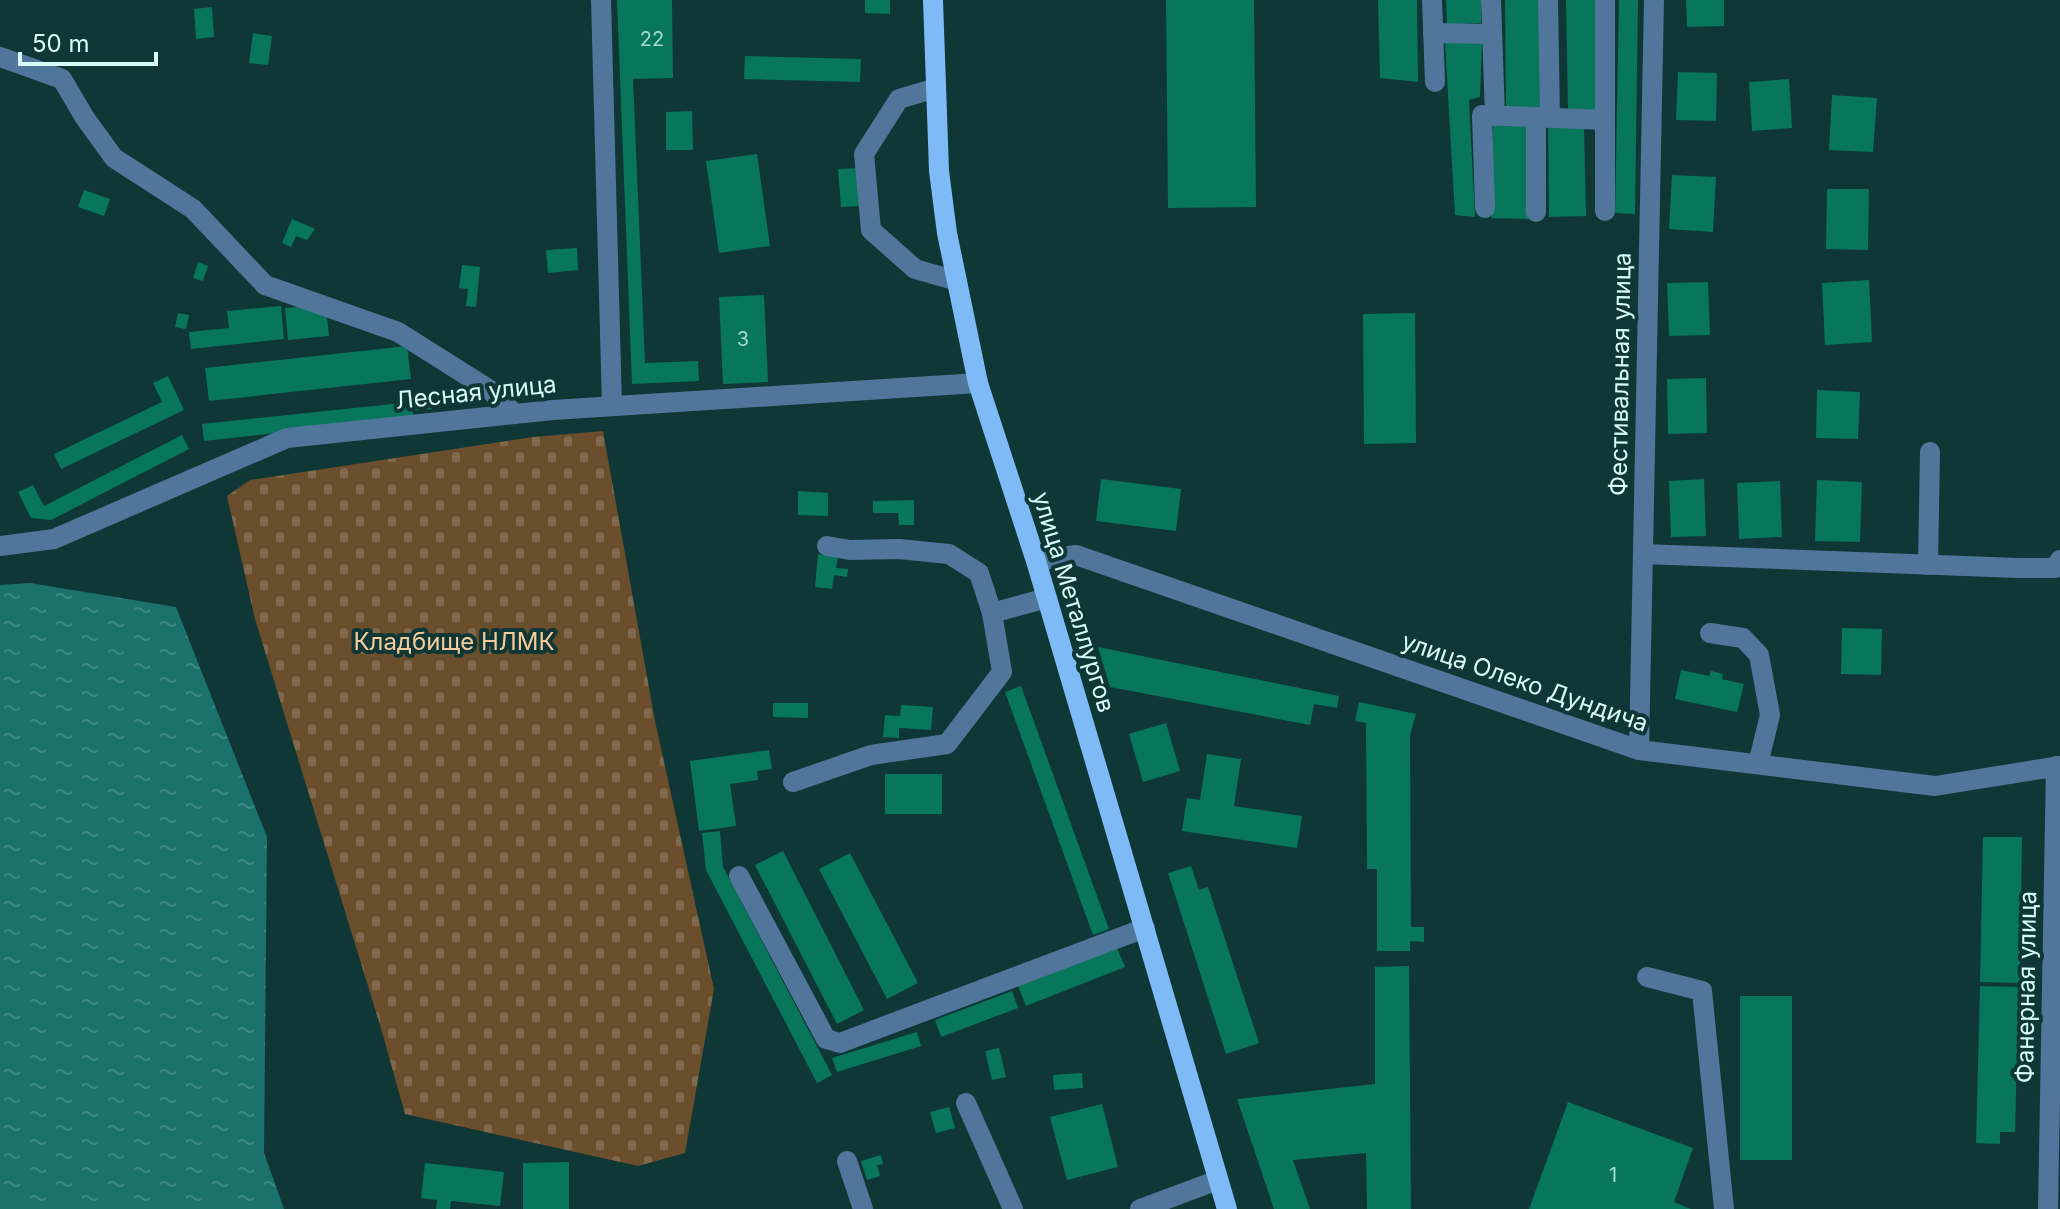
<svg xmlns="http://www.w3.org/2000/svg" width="2060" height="1209" font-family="Inter,sans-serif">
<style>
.cemetery{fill:url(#cemetery-stones)}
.water{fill:url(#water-ripples)}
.building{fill:#08765b}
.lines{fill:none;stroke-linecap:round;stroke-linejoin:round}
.minor{stroke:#51769b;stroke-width:20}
.major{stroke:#7dbaf6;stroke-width:20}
.labels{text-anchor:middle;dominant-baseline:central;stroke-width:8;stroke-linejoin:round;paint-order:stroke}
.number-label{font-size:20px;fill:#a3dad1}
.street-label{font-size:24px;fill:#d7fcf8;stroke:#0e3735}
.park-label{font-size:24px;fill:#f5cb9c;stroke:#0e3735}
</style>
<defs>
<pattern id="cemetery-stones" width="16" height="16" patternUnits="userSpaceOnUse" patternTransform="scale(2)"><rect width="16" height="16" fill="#6b4e2c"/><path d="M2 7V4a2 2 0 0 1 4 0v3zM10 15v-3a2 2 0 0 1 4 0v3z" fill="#7f684b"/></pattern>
<pattern id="water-ripples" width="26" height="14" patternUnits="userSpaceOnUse" patternTransform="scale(2)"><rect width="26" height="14" fill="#1b726d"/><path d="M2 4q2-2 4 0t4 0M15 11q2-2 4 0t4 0" fill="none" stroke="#3b8783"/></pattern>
</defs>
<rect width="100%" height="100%" fill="#0e3735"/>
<polygon class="cemetery" points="603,431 655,721 714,989 685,1153 638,1166 405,1114 380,1025 255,619 227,496 250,480 533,437"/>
<polygon class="water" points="30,583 176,607 267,837 264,1153 284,1209 0,1209 0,585"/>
<g class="building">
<polygon points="617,0 672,0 673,78 633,79 645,363 698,361 699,381 632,384"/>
<polygon points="865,0 890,0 890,14 865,13"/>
<polygon points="1166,0 1254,0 1256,207 1168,208"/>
<polygon points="1378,0 1417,0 1418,82 1380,78"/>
<polygon points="1446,0 1481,0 1481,23 1447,24"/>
<polygon points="1505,0 1539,0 1540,108 1506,109"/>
<polygon points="1566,0 1600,0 1601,110 1568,110"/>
<polygon points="1619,0 1638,0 1635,214 1615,213"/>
<polygon points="1686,0 1724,0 1724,26 1687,27"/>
<polygon points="212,7 214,37 196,39 194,9"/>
<polygon points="253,33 272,36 268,65 249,63"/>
<polygon points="1445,43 1482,43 1480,97 1469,100 1475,217 1455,215"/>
<polygon points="745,56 861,59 860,82 744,79"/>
<polygon points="1678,72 1717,73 1716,121 1676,120"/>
<polygon points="1789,79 1792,128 1752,131 1749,82"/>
<polygon points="1832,95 1877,98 1873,152 1829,150"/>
<polygon points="692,111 693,150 666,150 666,112"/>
<polygon points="1548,124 1584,125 1586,216 1549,217"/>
<polygon points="1493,125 1528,125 1528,219 1491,218"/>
<polygon points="757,154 770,246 719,253 706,161"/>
<polygon points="860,168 863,206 841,207 838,169"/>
<polygon points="1672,175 1716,177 1713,232 1669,229"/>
<polygon points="1827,189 1869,189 1868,250 1826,249"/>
<polygon points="84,190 110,199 104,216 78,207"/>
<polygon points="292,219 315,229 307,240 296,236 291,247 282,243"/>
<polygon points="577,248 578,270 548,273 546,250"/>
<polygon points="198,262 208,266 203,281 193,278"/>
<polygon points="462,265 480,267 476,307 466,306 468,289 459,288"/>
<polygon points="1869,280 1872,342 1825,345 1822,283"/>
<polygon points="1708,282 1710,335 1669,336 1667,283"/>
<polygon points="764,295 768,382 723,384 719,297"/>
<polygon points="281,306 284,339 191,349 189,332 229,328 227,311"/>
<polygon points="300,307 327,317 329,336 288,340 285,308"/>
<polygon points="178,313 189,315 186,329 175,327"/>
<polygon points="1415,313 1416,443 1364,444 1363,314"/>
<polygon points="407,346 411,379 209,401 205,368"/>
<polygon points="168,376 184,410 61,469 54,454 162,402 153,383"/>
<polygon points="1706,378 1707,433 1668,434 1667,379"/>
<polygon points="1817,390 1860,392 1858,439 1816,438"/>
<polygon points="431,400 432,409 413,411 414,418 204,441 202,424"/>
<polygon points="182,435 189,449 51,520 31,518 18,492 33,485 44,506"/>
<polygon points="1101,479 1181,489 1176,531 1096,521"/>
<polygon points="1704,479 1706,536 1671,537 1669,481"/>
<polygon points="1817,480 1862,482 1860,542 1815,541"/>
<polygon points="1780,481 1782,537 1739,539 1737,483"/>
<polygon points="798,491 828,493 828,516 798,515"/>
<polygon points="914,500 914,525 899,525 898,513 873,513 873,501"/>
<polygon points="818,554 838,556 836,568 848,569 847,577 834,575 832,589 815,587"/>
<polygon points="1842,628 1882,629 1881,675 1841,674"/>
<polygon points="1098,647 1339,696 1337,708 1314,704 1310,725 1110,687"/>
<polygon points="1681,670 1709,676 1711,671 1723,674 1722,679 1744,684 1737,712 1675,699"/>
<polygon points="1021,686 1109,929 1093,935 1005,692"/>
<polygon points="1359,702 1416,714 1410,735 1411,927 1424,927 1424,942 1410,941 1410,951 1377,951 1377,869 1367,869 1366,723 1355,721"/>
<polygon points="773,703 808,703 808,718 773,717"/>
<polygon points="901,705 933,707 931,730 899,728 899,738 883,737 885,715 900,716"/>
<polygon points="1166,723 1180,771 1143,782 1129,734"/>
<polygon points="769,750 772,769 757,771 758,780 730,784 736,826 699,831 690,761"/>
<polygon points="1207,754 1241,759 1234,806 1302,816 1297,848 1182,831 1187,798 1200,800"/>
<rect x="885" y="774" width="57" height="40"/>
<polygon points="720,831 723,867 832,1075 817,1083 706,870 702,833"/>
<polygon points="1983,837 2022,837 2020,983 1980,982"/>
<polygon points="783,851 864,1010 837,1024 755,865"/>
<polygon points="850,853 918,983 887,999 819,869"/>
<polygon points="1191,866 1199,890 1208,887 1259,1043 1226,1054 1168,873"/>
<polygon points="1117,948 1125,967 1026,1006 1018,986"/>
<polygon points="1409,966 1411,1209 1367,1209 1366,1153 1293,1160 1310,1209 1274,1209 1237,1099 1375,1084 1375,967"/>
<polygon points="1980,986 2019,987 2015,1132 2000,1132 2000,1144 1976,1143"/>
<polygon points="1012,991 1018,1008 941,1037 935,1020"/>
<rect x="1740" y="996" width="52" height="164"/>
<polygon points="917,1032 921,1046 837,1072 832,1058"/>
<polygon points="999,1048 1006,1077 992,1080 985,1051"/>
<polygon points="1082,1073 1083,1088 1054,1090 1053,1075"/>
<polygon points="1568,1102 1693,1148 1674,1202 1691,1209 1529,1209"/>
<polygon points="1102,1104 1118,1167 1067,1180 1050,1117"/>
<polygon points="949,1107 955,1128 936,1133 930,1112"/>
<polygon points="881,1155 883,1164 877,1165 880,1176 867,1180 861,1161"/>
<polygon points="569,1162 569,1209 523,1209 523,1163"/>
<polygon points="425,1163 504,1172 500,1206 451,1201 450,1209 436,1209 437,1200 421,1198"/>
</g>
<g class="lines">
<g class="minor">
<polyline points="601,0 612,406"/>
<polyline points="1432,0 1435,82"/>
<polyline points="1491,0 1495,116"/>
<polyline points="1548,0 1550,118"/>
<polyline points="1605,0 1605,211"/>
<polyline points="1433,33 1491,34"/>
<polyline points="0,57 62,79 85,118 114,158 193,209 265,285 398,332 490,390 515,414"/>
<polyline points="936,88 899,99 864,154 871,230 915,269 957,281"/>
<polyline points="1485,208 1482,115 1605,120"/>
<polyline points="1536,212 1536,117"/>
<polyline points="0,546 54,539 287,438 553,410 978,383"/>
<polyline points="827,546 850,550 899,549 949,554 979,573 992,613"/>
<polyline points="1643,554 2018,568 2055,568 2060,560"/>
<polyline points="1036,561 1076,555 1639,750 1935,786 2060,766"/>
<polyline points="1928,565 1930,452"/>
<polyline points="1710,633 1743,638 1759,655 1770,715 1758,764"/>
<polyline points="1639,750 1654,0"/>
<polyline points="793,782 871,755 947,744 1002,672 992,613 1047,598"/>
<polyline points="739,876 826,1039 840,1043 1145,928"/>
<polyline points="1647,977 1702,991 1724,1209"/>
<polyline points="966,1103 1013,1209"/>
<polyline points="847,1161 863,1209"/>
<polyline points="1140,1209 1218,1180"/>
<polyline points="2048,1209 2056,766"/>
</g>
<polyline class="major" points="933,0 939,171 947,233 978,383 1036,561 1227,1209"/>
</g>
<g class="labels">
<g class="number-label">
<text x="652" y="39">22</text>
<text x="743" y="339">3</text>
<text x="1613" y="1175">1</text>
</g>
<g class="street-label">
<text transform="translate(1620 374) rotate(-89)">Фестивальная улица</text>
<text transform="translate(476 392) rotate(-6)">Лесная улица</text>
<text transform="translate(1074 602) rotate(73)">улица Металлургов</text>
<text transform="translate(1525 682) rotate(19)">улица Олеко Дундича</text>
<text transform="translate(2026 987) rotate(-89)">Фанерная улица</text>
</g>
<g class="park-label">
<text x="454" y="641">Кладбище НЛМК</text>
</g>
</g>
<path d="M20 52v12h136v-12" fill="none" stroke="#d7fcf8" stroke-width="4"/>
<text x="32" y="52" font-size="24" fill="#d7fcf8" stroke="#0e3735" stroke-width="6" paint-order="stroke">50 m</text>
</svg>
